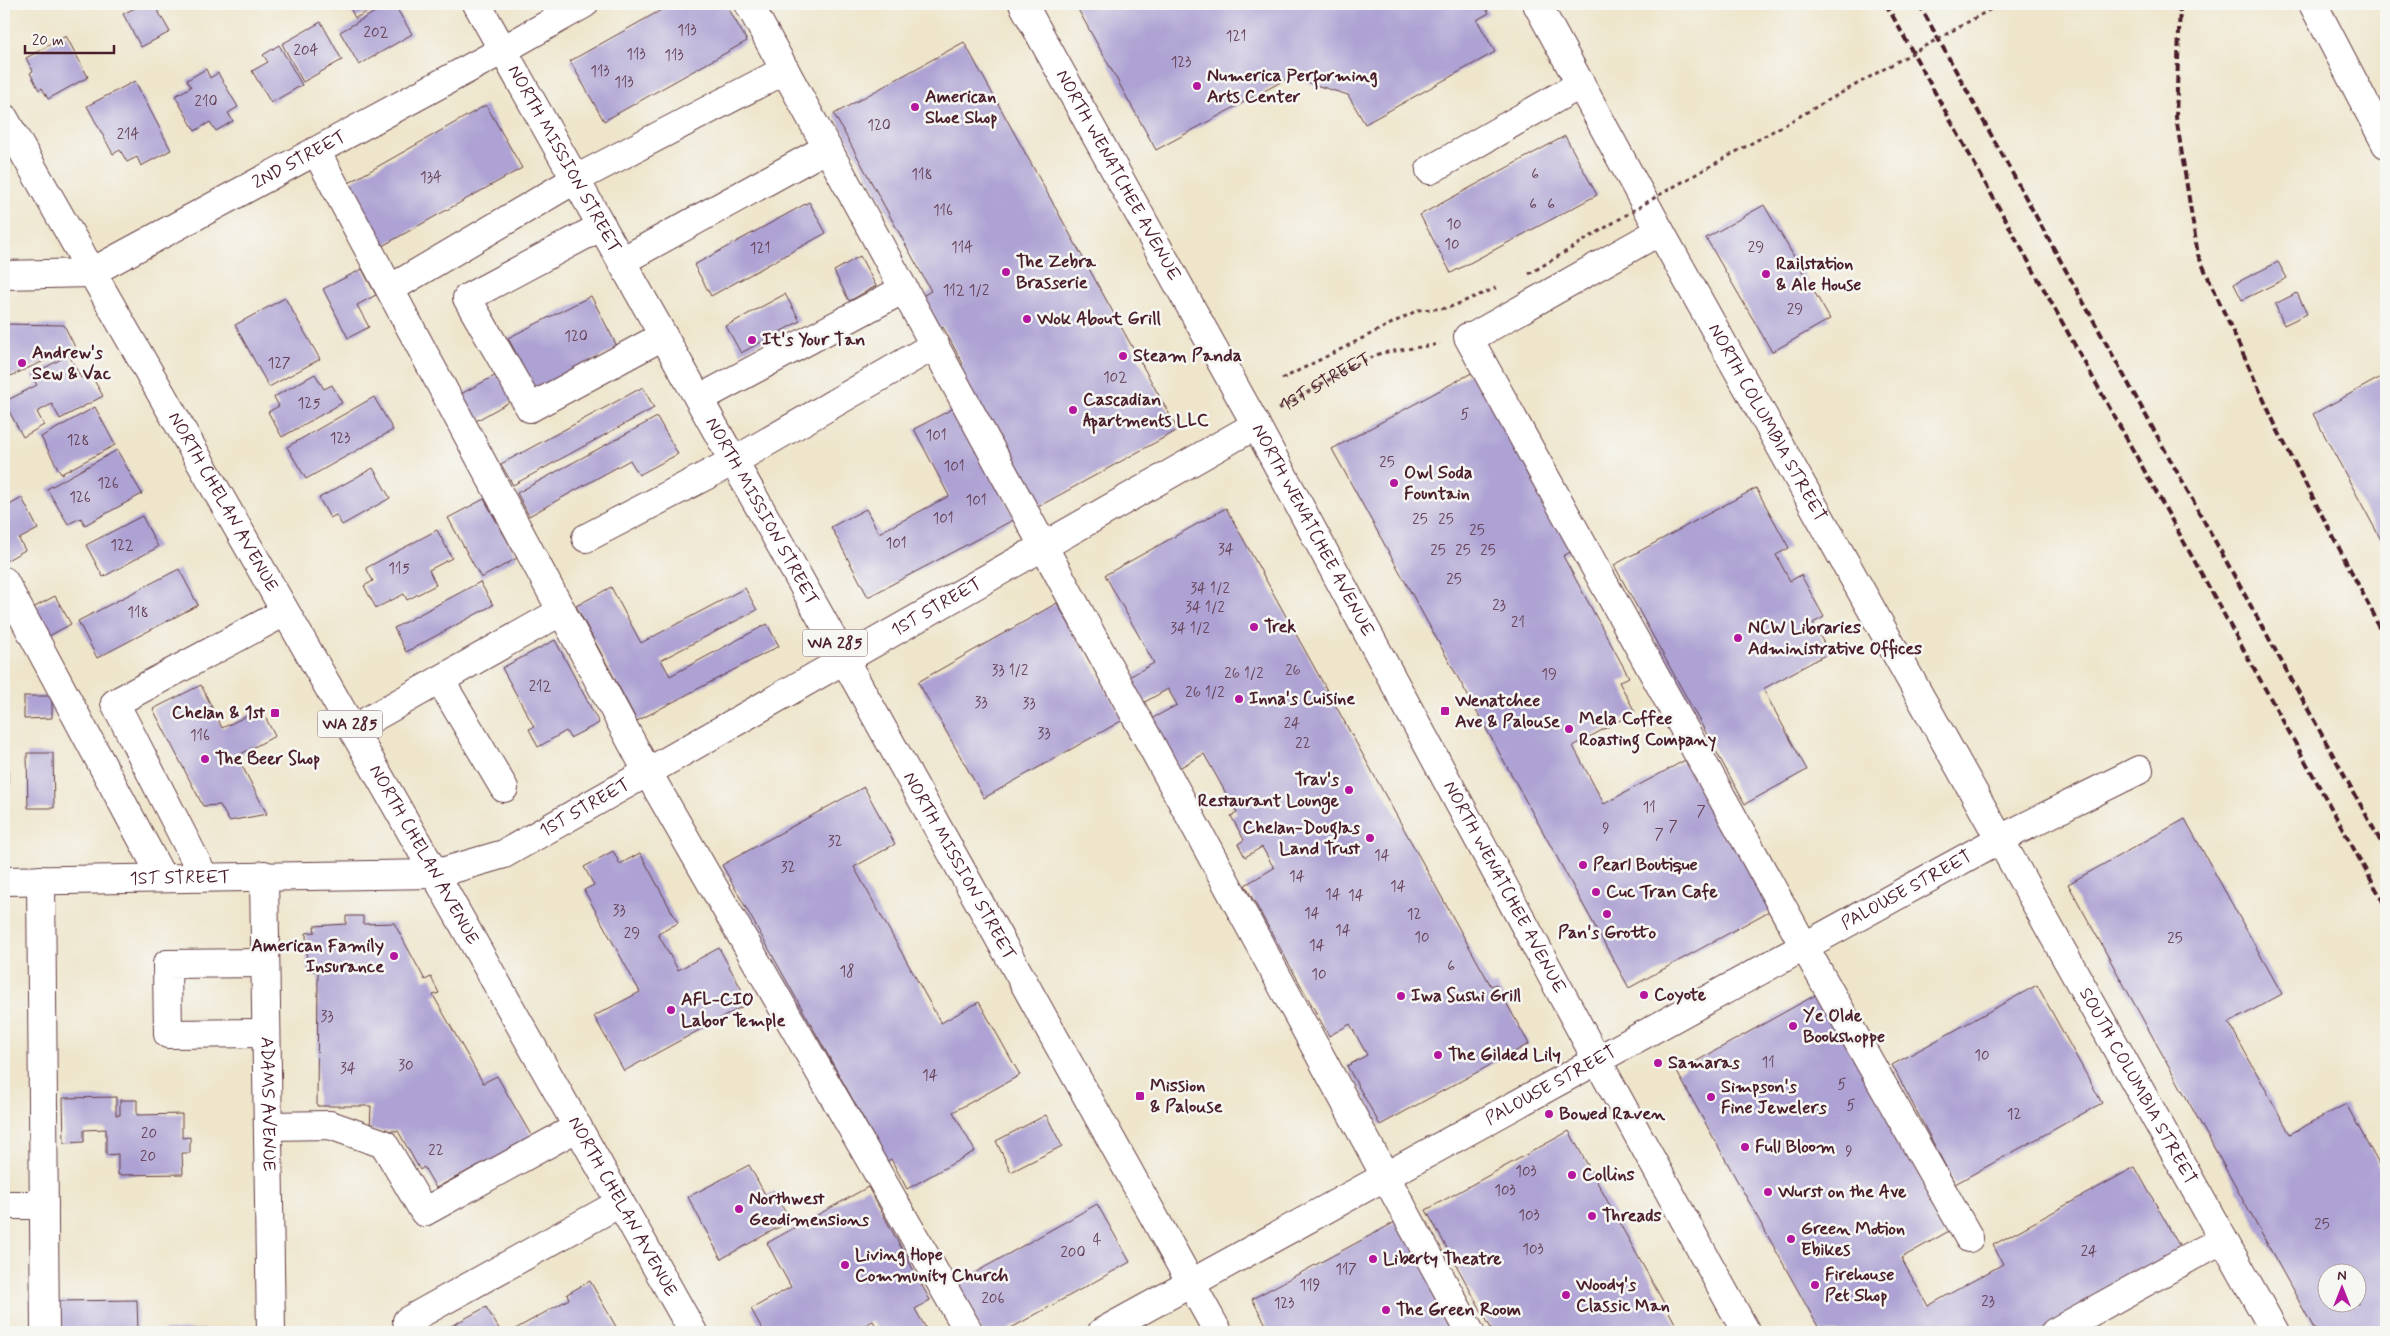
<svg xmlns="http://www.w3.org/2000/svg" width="2390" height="1336" font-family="Mynerve,sans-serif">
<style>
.building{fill:#ada2d3;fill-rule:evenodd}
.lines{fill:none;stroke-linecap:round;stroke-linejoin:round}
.minor-casing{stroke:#633d43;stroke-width:30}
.major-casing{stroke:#633d43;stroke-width:30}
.path{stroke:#633d43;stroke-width:3;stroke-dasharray:4 4;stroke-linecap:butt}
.minor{stroke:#fff;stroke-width:28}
.major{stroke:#fff;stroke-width:28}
.rail{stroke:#4a1f2b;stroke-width:4;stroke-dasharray:8 4;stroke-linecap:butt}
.path-bridge{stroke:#633d43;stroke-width:3;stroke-dasharray:4 4;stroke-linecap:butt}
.poi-dot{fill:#b5179e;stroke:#f6f6f2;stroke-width:2}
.labels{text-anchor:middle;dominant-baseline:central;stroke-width:5;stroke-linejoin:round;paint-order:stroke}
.number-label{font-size:15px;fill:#634055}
.shield{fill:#f6f6f2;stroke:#7e6067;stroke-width:1}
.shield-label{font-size:16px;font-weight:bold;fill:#4a1f2b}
.poi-label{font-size:18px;font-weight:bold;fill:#4a1f2b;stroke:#f6f6f2;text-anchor:start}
.street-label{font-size:18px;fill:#4a1f2b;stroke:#f6f6f2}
</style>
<rect width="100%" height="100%" fill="#f6f6f2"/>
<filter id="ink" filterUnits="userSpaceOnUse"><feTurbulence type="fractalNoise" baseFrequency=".02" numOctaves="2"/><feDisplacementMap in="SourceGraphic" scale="10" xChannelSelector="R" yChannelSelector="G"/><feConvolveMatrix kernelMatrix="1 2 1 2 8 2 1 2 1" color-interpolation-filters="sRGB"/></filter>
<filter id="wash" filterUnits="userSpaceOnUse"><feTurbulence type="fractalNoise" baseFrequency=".0096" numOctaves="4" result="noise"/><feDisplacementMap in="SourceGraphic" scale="20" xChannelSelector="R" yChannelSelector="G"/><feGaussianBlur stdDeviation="1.12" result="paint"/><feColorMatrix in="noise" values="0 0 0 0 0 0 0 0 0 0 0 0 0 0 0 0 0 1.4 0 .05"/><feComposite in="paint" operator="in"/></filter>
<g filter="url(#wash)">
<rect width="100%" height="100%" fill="#eee5cb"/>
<g id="blocks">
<g class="building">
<polygon points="143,4 154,4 170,32 141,47 123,14"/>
<polygon points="348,4 383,4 355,18"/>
<polygon points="389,4 394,4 412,34 359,65 340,32"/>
<polygon points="672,4 726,4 747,41 604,121 570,61"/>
<polygon points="1075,4 1483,4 1489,13 1477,20 1495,52 1365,124 1348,95 1290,77 1156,150"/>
<polygon points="321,22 342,60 303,82 282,44"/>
<polygon points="66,36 88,77 48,99 42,88 39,90 30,73 33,71 26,58"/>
<polygon points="964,42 1178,430 1034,509 956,367 963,364 943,327 936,331 919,298 931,291 834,114"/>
<polygon points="279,45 302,85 271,103 252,71 268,62 263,55"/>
<polygon points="206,69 210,78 218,73 238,107 228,113 233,121 216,131 210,122 195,131 175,96 191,87 187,80"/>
<polygon points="135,81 171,150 141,166 137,157 127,162 120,150 113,154 87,106"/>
<polygon points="486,105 522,168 375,250 340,188"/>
<polygon points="1565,136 1597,195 1451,273 1420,215"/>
<polygon points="809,202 826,233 711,296 694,265"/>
<polygon points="1764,205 1830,319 1772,352 1706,238"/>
<polygon points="860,256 876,286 849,301 834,271"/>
<polygon points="2278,262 2287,278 2242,300 2234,284"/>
<polygon points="362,269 376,295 357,305 369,327 348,338 323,289"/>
<polygon points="2297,293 2307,314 2284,325 2275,304"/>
<polygon points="785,294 800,321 741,353 726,326"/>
<polygon points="591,296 618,348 535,390 508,338"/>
<polygon points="285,298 320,359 269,387 235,325"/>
<polygon points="4,324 64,325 75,347 4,379"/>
<polygon points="69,355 81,378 90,373 103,396 60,419 52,404 37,412 44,425 23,437 4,402 37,385 31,375"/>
<polygon points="1477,370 1576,549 1563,556 1629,677 1619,682 1635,712 1573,746 1604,804 1689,758 1773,909 1629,988 1332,449"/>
<polygon points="315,374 324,389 332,385 342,403 282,437 268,412 279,406 274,397"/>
<polygon points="498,374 513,400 474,422 459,395"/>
<polygon points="2381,377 2386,387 2386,549 2313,414"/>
<polygon points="643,387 654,408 513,485 501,464"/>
<polygon points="374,397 393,430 306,479 287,447"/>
<polygon points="95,407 115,445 61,474 41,437"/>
<polygon points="956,407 1015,519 868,597 831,527 866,509 879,533 949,496 914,429"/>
<polygon points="657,417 678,454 639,475 630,460 529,516 517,493"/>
<polygon points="117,450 142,494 85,525 81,518 68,524 47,489"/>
<polygon points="373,468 390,498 342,525 336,515 330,518 319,498"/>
<polygon points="1756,488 1789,548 1776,555 1790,581 1801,575 1824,617 1813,623 1829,653 1763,689 1807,770 1745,804 1614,565"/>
<polygon points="22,498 38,529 19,539 25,550 4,562 4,508"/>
<polygon points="484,499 517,558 481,578 448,518"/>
<polygon points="1226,508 1491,986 1496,984 1529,1044 1380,1125 1347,1066 1367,1055 1350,1024 1329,1036 1245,885 1274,868 1262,847 1245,857 1238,844 1244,840 1231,816 1237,813 1204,754 1179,768 1151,719 1177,705 1168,689 1143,703 1129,677 1154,663 1105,575"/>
<polygon points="142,516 158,547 103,577 86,545"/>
<polygon points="437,530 452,558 429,570 436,585 407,600 404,594 376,608 364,586 373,581 366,568"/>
<polygon points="179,569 198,605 97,658 78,621"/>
<polygon points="480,582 493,605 406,652 394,628"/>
<polygon points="611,587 641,643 745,588 757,610 661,660 670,676 767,624 779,646 637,721 576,606"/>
<polygon points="55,596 71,624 47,637 31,609"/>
<polygon points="1057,603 1123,720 984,798 918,682"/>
<polygon points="555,640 599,723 570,738 566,731 538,747 529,729 534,727 502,668"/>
<polygon points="201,685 222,728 261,709 275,736 237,756 267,814 229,821 220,805 203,806 153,709"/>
<polygon points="24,696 52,696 52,718 24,719"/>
<polygon points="27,753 53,753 54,808 28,808"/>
<rect x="4" y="762" width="4" height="49"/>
<polygon points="864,787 895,844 854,867 941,1023 979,1002 1020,1075 953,1112 975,1151 907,1189 891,1159 887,1161 722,865"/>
<path d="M2185 819 2282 994 2229 1023 2290 1134 2346 1104 2386 1177V1332H2316L2068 884ZM2328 1274H2358V1304H2328Z"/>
<polygon points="613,851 620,864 640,853 678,923 658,934 678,970 719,948 749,1003 624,1071 594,1016 640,992 584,890 594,885 584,867"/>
<polygon points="346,916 363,916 363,924 394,923 425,980 431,977 439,993 433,995 483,1083 497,1076 535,1142 482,1171 479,1165 436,1188 424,1167 420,1170 398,1131 370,1130 371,1106 317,1106 318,971 307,971 306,933 315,932 314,926 346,924"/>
<polygon points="2037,985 2102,1103 1955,1184 1892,1065"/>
<polygon points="1819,993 1951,1230 1901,1258 1928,1306 2003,1264 1993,1245 2135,1167 2186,1258 2052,1332 1821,1332 1677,1072"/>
<polygon points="116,1097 116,1115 120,1115 120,1100 137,1100 137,1115 182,1114 182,1138 190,1137 190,1153 182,1153 183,1174 118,1175 118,1154 106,1155 106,1129 84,1130 84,1142 64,1143 63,1098"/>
<polygon points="1046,1115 1062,1146 1011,1172 996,1141"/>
<polygon points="1569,1131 1625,1233 1680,1332 1493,1332 1482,1312 1426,1210"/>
<polygon points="749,1165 766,1196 774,1191 790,1221 721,1259 688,1197"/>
<polygon points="868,1187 930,1300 915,1309 928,1332 879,1332 873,1321 852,1332 764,1332 751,1309 791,1287 767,1243"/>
<polygon points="1097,1204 1130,1262 1004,1332 982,1332 955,1284"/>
<polygon points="1399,1220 1459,1332 1270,1332 1252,1299"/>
<polygon points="4,1224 6,1224 7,1332 4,1332"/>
<polygon points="590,1281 619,1332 510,1332 569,1299 567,1294"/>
<polygon points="137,1300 138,1331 58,1332 58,1301"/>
<polygon points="486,1307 501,1332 440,1332"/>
<polygon points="220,1329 220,1332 164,1332 164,1330"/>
</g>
</g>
</g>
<g filter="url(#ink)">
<use href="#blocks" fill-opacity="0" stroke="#633d43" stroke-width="1"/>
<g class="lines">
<g class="minor-casing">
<g id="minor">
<polyline points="749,4 1470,1332"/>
<path id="s2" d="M1537 4 1660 231 2275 1332"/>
<polyline points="316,151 648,773 969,1332"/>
<polyline points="1430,170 1581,84"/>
<polyline points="602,226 467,298 530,408 663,336"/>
<polyline points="622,261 827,148"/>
<path id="s3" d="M4 275 90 273 503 50 584 4"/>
<polyline points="390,289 576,179 785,70"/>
<polyline points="1476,335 1660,231"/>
<polyline points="1468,337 1804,946 1969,1238"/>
<polyline points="699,399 904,289"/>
<polyline points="586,538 734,461 935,345"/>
<polyline points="4,581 162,877"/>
<polyline points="440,680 504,788"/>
<polyline points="353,729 562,611"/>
<path id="s4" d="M264 875 271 1332"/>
<polyline points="204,877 115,703 285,612"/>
<polyline points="41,880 45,1332"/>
<path id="s5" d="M4 881 435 874 504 854 1256 425"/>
<polyline points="265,963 167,964 168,1034 266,1033"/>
<polyline points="268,1126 330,1125 384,1144 424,1212 578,1127"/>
<polyline points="4,1205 44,1205"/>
<polyline points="413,1332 407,1321 620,1203"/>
<path id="s6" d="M1102 1332 2000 839 2139 770"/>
<polyline points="2055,1332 2223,1239"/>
</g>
</g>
<g class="major-casing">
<g id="major">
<path id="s7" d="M477 4 770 526 1218 1332"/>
<path id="s8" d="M1023 4 1256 425 1597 1060 1746 1332"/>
<polyline points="2313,4 2386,144"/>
<path id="s9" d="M4 118 435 874 693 1332"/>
</g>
</g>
<g class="path">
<polyline points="1282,379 1418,310 1448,308 1496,288"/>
<path id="s1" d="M1279 409 1351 367 1381 353 1440 344"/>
</g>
<use href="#minor" class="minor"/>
<use href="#major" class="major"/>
<g class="rail">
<polyline points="1886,4 2386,907"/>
<polyline points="1919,4 2386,851"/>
<polyline points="2180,4 2176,117 2198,255 2278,431 2374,615 2386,646"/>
</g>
<polyline class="path-bridge" points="1529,274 1659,195 2000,4"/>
</g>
</g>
<g class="poi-dot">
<circle cx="1197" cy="86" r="5"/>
<circle cx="915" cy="107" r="5"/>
<circle cx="1006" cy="272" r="5"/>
<circle cx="1766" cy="274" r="5"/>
<circle cx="1027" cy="319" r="5"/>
<circle cx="752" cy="340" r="5"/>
<circle cx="1123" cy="356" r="5"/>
<circle cx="22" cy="363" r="5"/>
<circle cx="1073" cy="410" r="5"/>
<circle cx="1394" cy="483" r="5"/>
<circle cx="1254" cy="627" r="5"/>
<circle cx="1738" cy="638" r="5"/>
<circle cx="1239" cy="699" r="5"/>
<rect x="1440" y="706" width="10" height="10" rx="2.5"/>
<rect x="270" y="708" width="10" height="10" rx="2.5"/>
<circle cx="1569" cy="729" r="5"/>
<circle cx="205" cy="759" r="5"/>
<circle cx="1349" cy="790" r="5"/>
<circle cx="1370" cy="838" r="5"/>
<circle cx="1583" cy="865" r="5"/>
<circle cx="1596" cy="892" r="5"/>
<circle cx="1607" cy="914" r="5"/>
<circle cx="394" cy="956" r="5"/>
<circle cx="1644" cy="995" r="5"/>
<circle cx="1401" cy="996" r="5"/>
<circle cx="671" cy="1010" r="5"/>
<circle cx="1793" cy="1026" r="5"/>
<circle cx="1438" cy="1055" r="5"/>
<circle cx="1658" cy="1063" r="5"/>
<rect x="1135" y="1091" width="10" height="10" rx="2.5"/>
<circle cx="1711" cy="1097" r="5"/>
<circle cx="1549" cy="1114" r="5"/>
<circle cx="1745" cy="1147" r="5"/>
<circle cx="1572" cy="1175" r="5"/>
<circle cx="1768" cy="1192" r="5"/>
<circle cx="739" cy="1209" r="5"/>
<circle cx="1592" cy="1216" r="5"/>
<circle cx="1791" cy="1239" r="5"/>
<circle cx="1373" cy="1259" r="5"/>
<circle cx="845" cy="1265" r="5"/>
<circle cx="1815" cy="1285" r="5"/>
<circle cx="1566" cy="1295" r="5"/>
<circle cx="1386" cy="1310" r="5"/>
</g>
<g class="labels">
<g class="number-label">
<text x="687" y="31">113</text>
<text x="376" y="33">202</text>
<text x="1236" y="37">121</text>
<text x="306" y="51">204</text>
<text x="636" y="55">113</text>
<text x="674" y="56">113</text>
<text x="1181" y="63">123</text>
<text x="600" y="72">113</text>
<text x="624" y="83">113</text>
<text x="206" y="102">210</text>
<text x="879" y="126">120</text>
<text x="128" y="135">214</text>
<text x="922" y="175">118</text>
<text x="1535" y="175">6</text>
<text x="431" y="178">134</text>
<text x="1533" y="205">6</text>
<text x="1551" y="205">6</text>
<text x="943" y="211">116</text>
<text x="1454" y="225">10</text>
<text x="1452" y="245">10</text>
<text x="962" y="248">114</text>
<text x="1756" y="248">29</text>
<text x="760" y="249">121</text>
<text x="966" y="291">112 1/2</text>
<text x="1795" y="310">29</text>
<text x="576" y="337">120</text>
<text x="279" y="364">127</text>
<text x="1115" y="378">102</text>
<text x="309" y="404">125</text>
<text x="1465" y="415">5</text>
<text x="936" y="436">101</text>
<text x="340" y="439">123</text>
<text x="78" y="441">128</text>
<text x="1387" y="463">25</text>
<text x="954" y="467">101</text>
<text x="108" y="484">126</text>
<text x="80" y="498">126</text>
<text x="976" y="501">101</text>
<text x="943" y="519">101</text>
<text x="1420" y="520">25</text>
<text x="1446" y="520">25</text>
<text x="1477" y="531">25</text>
<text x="896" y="544">101</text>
<text x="122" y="546">122</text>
<text x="1226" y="550">34</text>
<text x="1438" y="551">25</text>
<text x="1463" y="551">25</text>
<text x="1488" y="551">25</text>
<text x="399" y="569">115</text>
<text x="1454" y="580">25</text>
<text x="1210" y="589">34 1/2</text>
<text x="1499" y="606">23</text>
<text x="1205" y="608">34 1/2</text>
<text x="138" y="613">118</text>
<text x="1518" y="623">21</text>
<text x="1190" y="629">34 1/2</text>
<text x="1010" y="671">33 1/2</text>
<text x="1293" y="671">26</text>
<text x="1244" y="674">26 1/2</text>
<text x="1549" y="675">19</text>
<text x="540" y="687">212</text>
<text x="1205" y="693">26 1/2</text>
<text x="981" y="703">33</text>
<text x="1029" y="704">33</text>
<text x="1292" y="724">24</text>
<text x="1044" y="734">33</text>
<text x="200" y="736">116</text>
<text x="1303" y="744">22</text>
<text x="1649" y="808">11</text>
<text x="1701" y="812">7</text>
<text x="1673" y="827">7</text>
<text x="1606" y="829">9</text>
<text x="1659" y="835">7</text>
<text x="835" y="842">32</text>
<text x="1382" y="856">14</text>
<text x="788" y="868">32</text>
<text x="1297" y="877">14</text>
<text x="1398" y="887">14</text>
<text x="1333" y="895">14</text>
<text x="1356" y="896">14</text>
<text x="619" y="911">33</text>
<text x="1312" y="914">14</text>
<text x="1414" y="915">12</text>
<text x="1343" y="931">14</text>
<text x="632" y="934">29</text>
<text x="1422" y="938">10</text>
<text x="2175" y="939">25</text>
<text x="1317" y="946">14</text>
<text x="1451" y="967">6</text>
<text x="847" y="972">18</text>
<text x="1319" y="975">10</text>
<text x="327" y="1017">33</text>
<text x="1982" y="1056">10</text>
<text x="1768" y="1063">11</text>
<text x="406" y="1066">30</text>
<text x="348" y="1069">34</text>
<text x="930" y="1076">14</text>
<text x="1842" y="1085">5</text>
<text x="1851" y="1106">5</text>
<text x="2014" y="1115">12</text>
<text x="149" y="1134">20</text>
<text x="436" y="1151">22</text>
<text x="1849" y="1152">9</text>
<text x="148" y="1157">20</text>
<text x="1526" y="1172">103</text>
<text x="1505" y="1191">103</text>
<text x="1529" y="1216">103</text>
<text x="2322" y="1225">25</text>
<text x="1097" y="1240">4</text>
<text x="1533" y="1250">103</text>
<text x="2089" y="1252">24</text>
<text x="1073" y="1253">200</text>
<text x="1346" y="1270">117</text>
<text x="1310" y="1286">119</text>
<text x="993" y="1299">206</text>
<text x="1988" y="1302">23</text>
<text x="1284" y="1304">123</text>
</g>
<g class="shield">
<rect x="802.5" y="629.5" width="65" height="27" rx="4"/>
<rect x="317.5" y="710.5" width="65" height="27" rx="4"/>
</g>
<g class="shield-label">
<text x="835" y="643">WA 285</text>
<text x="350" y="724">WA 285</text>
</g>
<g class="poi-label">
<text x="1207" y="76">Numerica Performing<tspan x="1207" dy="21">Arts Center</tspan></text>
<text x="925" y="97">American<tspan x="925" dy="21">Shoe Shop</tspan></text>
<text x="1016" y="262">The Zebra<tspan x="1016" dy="21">Brasserie</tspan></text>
<text x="1776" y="264">Railstation<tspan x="1776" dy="21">&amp; Ale House</tspan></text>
<text x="1037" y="319">Wok About Grill</text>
<text x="762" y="340">It's Your Tan</text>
<text x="32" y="353">Andrew's<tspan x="32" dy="21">Sew &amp; Vac</tspan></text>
<text x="1133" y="356">Steam Panda</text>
<text x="1083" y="400">Cascadian<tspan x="1083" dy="21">Apartments LLC</tspan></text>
<text x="1404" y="473">Owl Soda<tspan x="1404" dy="21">Fountain</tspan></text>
<text x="1264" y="627">Trek</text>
<text x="1748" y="628">NCW Libraries<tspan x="1748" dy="21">Administrative Offices</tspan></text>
<text x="1249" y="699">Inna's Cuisine</text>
<text x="1455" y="701">Wenatchee<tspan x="1455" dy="21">Ave &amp; Palouse</tspan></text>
<text x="265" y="713" text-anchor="end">Chelan &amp; 1st</text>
<text x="1579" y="719">Mela Coffee<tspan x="1579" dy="21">Roasting Company</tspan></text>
<text x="215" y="759">The Beer Shop</text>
<text x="1339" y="780" text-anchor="end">Trav's<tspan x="1339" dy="21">Restaurant Lounge</tspan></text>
<text x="1360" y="828" text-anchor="end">Chelan-Douglas<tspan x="1360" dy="21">Land Trust</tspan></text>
<text x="1593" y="865">Pearl Boutique</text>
<text x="1606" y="892">Cuc Tran Cafe</text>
<text x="1607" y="933" text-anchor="middle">Pan's Grotto</text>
<text x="384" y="946" text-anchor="end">American Family<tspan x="384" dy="21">Insurance</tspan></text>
<text x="1654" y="995">Coyote</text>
<text x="1411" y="996">Iwa Sushi Grill</text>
<text x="681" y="1000">AFL-CIO<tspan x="681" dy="21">Labor Temple</tspan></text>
<text x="1803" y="1016">Ye Olde<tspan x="1803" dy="21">Bookshoppe</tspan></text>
<text x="1448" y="1055">The Gilded Lily</text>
<text x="1668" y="1063">Samaras</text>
<text x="1150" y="1086">Mission<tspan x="1150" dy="21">&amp; Palouse</tspan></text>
<text x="1721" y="1087">Simpson's<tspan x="1721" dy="21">Fine Jewelers</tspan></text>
<text x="1559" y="1114">Bowed Raven</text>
<text x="1755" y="1147">Full Bloom</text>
<text x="1582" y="1175">Collins</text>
<text x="1778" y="1192">Wurst on the Ave</text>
<text x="749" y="1199">Northwest<tspan x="749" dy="21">Geodimensions</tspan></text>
<text x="1602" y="1216">Threads</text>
<text x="1801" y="1229">Green Motion<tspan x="1801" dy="21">Ebikes</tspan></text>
<text x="855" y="1255">Living Hope<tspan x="855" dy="21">Community Church</tspan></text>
<text x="1383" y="1259">Liberty Theatre</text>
<text x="1825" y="1275">Firehouse<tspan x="1825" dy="21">Pet Shop</tspan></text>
<text x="1576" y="1285">Woody's<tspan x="1576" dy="21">Classic Man</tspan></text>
<text x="1396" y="1310">The Green Room</text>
</g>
<g class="street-label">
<text stroke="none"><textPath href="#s7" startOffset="178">NORTH MISSION STREET</textPath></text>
<text stroke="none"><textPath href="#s3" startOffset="324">2ND STREET</textPath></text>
<text stroke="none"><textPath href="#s8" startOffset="196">NORTH WENATCHEE AVENUE</textPath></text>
<text stroke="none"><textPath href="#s1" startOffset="54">1ST STREET</textPath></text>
<text stroke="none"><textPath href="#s2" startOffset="478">NORTH COLUMBIA STREET</textPath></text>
<text stroke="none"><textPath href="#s9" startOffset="442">NORTH CHELAN AVENUE</textPath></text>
<text stroke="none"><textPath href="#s7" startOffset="582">NORTH MISSION STREET</textPath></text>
<text stroke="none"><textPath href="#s8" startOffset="601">NORTH WENATCHEE AVENUE</textPath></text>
<text stroke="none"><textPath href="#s5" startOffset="1001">1ST STREET</textPath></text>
<text stroke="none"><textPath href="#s5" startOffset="596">1ST STREET</textPath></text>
<text stroke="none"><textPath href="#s9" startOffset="848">NORTH CHELAN AVENUE</textPath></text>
<text stroke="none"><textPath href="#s7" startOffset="988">NORTH MISSION STREET</textPath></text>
<text stroke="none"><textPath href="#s5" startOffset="176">1ST STREET</textPath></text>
<text stroke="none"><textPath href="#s8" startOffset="1006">NORTH WENATCHEE AVENUE</textPath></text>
<text stroke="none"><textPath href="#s6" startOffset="918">PALOUSE STREET</textPath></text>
<text stroke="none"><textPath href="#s6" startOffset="512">PALOUSE STREET</textPath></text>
<text stroke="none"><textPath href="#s2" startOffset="1238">SOUTH COLUMBIA STREET</textPath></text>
<text stroke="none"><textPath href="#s4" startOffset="229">ADAMS AVENUE</textPath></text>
<text stroke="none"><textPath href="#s9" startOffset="1252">NORTH CHELAN AVENUE</textPath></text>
</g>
</g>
<rect width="2390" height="1336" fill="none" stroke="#f6f6f2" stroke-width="20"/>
<g transform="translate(2342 1288)"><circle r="24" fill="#f6f6f2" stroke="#b1a0a2"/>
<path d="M0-4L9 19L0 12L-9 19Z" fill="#b5179e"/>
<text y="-8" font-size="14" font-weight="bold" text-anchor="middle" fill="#4a1f2b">N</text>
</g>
<path d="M25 45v8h89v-8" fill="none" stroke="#4a1f2b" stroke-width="2.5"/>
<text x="32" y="45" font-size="15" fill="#4a1f2b" stroke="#f6f6f2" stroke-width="4" paint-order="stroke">20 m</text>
</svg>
